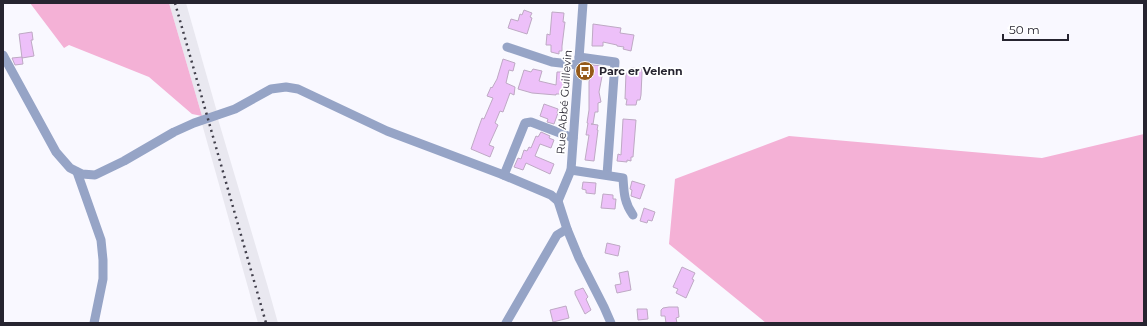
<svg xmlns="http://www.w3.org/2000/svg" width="1147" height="326" font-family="Montserrat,sans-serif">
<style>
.built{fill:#e9e8f0}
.green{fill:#f4b1d6}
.building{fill:#edc0f9;stroke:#bea9c4}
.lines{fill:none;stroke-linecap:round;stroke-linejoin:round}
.minor{stroke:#96a4c6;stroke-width:9}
.rail{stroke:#413f4b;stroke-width:2.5;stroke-dasharray:2 4;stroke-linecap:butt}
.labels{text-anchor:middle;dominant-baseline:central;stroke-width:3.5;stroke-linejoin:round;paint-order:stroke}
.poi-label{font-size:11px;font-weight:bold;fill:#262430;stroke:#fff;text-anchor:start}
.street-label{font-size:11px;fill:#262430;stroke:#fff}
</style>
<rect width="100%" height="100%" fill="#f9f8ff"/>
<g class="built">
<polygon points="169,3 186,3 217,112 202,116"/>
<polygon points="218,119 267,284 278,323 258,323 202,124"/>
</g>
<g class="green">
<polygon points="30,3 169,3 202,116 192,114 149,77 69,45 64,48"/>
<polygon points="1144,134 1144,323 766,323 669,244 675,179 789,136 1042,158"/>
</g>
<g class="building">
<polygon points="524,10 532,13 530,17 532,18 527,34 508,28 511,19 518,21 520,14 522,15"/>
<polygon points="552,12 564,13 563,22 565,22 562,46 562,51 559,51 559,54 551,52 551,45 546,45 547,34 550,35"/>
<polygon points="593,24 621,28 620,33 634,35 631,51 623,49 624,47 617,46 617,45 603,42 603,46 592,46"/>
<polygon points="32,32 33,40 31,40 34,56 22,58 19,34"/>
<polygon points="22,57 23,64 15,65 12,58"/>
<polygon points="503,59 515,63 513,71 509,70 506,83 515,87 514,95 510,93 503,112 500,111 495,123 498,125 489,145 494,147 490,157 471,149 478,129 482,118 484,119 493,98 487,96 491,87 492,88 497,79"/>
<polygon points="592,65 604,66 599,92 601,102 598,103 598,112 595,112 593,124 591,124 598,125 597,130 598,130 594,161 585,160 589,135 586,135 588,123 587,123 589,110 589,82"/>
<polygon points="631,68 642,69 642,73 641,95 640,100 637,100 636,105 626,105 627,99 625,99 626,73 631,74"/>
<polygon points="533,69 542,71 539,81 556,85 557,72 563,72 563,80 564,80 562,94 556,94 556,95 532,93 518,89 524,70 531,72"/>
<polygon points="544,104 558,109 557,113 558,113 554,124 547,122 548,119 540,116"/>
<polygon points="623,119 636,120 633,157 631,157 631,161 627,160 627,162 617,161 618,154 621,155"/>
<polygon points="541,132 550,136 549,138 554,140 551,148 540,144 535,156 554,164 550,174 526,163 523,170 514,167 518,158 521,159 524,150 527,151 529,147 531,148 536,136 538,137"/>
<polygon points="632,181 645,185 640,199 631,196 632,190 630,189"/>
<polygon points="583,182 596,183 595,194 586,193 586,190 582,189"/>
<polygon points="603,194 613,195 613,199 616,199 615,209 601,208"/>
<polygon points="644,208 655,212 652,221 648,220 647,223 640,221"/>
<polygon points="607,243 620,246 618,256 605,253"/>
<polygon points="682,267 695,273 692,279 694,280 686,298 676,293 678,289 673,287"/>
<polygon points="628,271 631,290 617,293 615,285 621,284 619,273"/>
<polygon points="583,288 588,297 586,299 591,310 585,314 575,294 575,291"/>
<polygon points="566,306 569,318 553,322 550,310"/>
<polygon points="669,307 678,307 679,317 676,318 677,323 666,323 665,316 661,316 661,310 663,308"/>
<polygon points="637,309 647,309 648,319 638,320"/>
</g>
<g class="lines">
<g class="minor">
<polyline points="507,47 552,62 578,65"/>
<polyline points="3,55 56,152 70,168 82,174 95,175 124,161 174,132 194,123 235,109 271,89 286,87 298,89 387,131 501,174 551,195 558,201 567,229 579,258 604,307 611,323"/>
<polyline points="579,57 615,62 607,175"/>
<path d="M571 170 623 178C624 193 624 202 633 215"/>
<polyline points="77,172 101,240 103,260 103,279 94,323"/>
<polyline points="504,175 525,123 531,122 573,138"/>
<polyline points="558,201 571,170 583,3"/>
<polyline points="506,323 557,235 567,229"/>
</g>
<polyline class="rail" points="175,3 266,323"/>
</g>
<defs>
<g id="bus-disc" transform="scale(1)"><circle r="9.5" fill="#955a19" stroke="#fff"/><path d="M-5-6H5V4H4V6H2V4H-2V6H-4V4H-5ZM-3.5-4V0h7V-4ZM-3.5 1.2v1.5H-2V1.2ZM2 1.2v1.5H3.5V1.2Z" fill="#fff"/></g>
</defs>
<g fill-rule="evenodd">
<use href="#bus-disc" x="585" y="71"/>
</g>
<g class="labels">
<g class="poi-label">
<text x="599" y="71">Parc er Velenn</text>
</g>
<g class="street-label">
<text transform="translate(564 102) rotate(-86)">Rue Abbé Guillevin</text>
</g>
</g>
<rect width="1147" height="326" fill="none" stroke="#262430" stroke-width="8"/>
<path d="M1003 34v6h65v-6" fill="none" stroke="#262430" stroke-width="2"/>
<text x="1009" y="34" font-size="12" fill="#262430" stroke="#ffffff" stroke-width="3" paint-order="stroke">50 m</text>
</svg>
